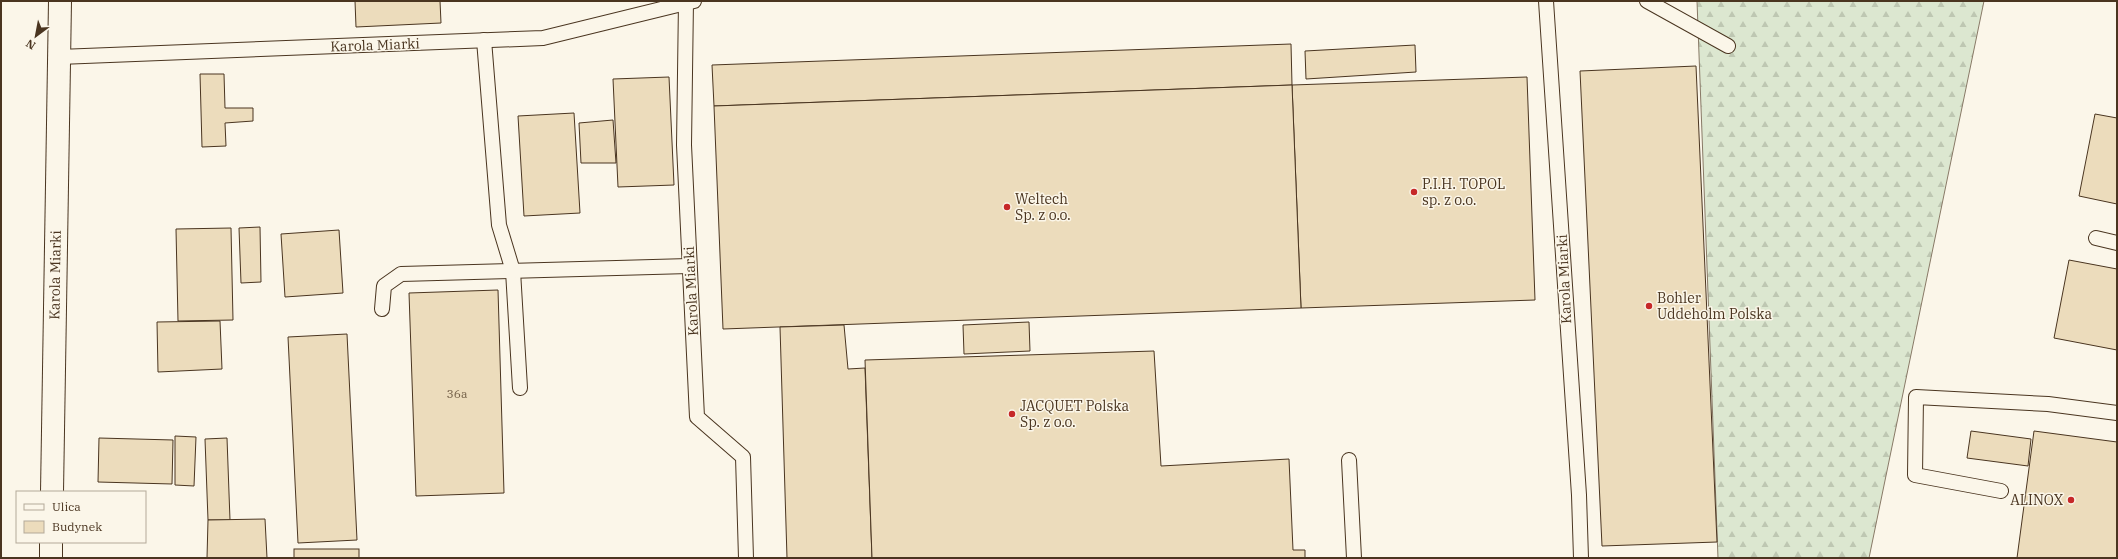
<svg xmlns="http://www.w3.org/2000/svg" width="2118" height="559" font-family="'IBM Plex Serif',serif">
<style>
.forest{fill:url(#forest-firs);stroke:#887966}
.building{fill:#ecdcbc;stroke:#4a3520}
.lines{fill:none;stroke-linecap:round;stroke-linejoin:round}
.service-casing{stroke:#4a3520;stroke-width:16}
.minor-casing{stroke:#4a3520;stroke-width:24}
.service{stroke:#fbf6e9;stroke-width:14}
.minor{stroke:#fbf6e9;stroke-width:22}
.poi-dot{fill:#c62828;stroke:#fbf6e9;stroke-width:1.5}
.labels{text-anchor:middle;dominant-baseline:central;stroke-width:3;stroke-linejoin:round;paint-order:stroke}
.number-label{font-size:12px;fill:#725f47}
.street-label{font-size:14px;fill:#4a3520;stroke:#fbf6e9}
.poi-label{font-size:14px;fill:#4a3520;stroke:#fbf6e9;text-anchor:start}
</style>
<defs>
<pattern id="forest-firs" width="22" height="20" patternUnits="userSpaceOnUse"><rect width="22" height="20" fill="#dce7d0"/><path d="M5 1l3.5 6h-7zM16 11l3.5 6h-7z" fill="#bec7b2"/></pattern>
</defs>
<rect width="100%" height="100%" fill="#fbf6e9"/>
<polygon class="forest" points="1697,1 1984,1 1869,558 1718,558"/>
<g class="building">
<polygon points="355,1 440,1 441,23 356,27"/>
<polygon points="1291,44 1292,85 714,106 712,65"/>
<polygon points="1415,45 1416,72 1306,79 1305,51"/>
<polygon points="1696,66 1717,542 1602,546 1580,71"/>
<polygon points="200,74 224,74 225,108 253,108 253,121 225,123 226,146 202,147"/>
<polygon points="669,77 674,185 618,187 613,79"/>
<polygon points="1527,77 1535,300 1301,308 1292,85"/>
<polygon points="1292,85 1301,308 723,329 714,106"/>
<polygon points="574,113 580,213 524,216 518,116"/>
<polygon points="2095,114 2117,118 2117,204 2079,196"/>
<polygon points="613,120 616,163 581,163 579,123"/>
<polygon points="260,227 261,282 241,283 239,228"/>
<polygon points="231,228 233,320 178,321 176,229"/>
<polygon points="339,230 343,293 285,297 281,234"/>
<polygon points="2069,260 2117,269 2117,350 2054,338"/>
<polygon points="498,290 504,493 416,496 409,293"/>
<polygon points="220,321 222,369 158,372 157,322"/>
<polygon points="1029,322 1030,351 964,354 963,325"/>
<polygon points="844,325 848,369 865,368 872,558 787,558 780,327"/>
<polygon points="347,334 357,540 298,543 288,337"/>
<polygon points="1154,351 1161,466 1289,459 1293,550 1305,550 1305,558 872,558 865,360"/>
<polygon points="1971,431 2031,439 2028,466 1967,458"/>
<polygon points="2034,431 2117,442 2117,558 2017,558"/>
<polygon points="175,436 196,437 194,486 175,485"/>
<polygon points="99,438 173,440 172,484 98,482"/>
<polygon points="227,438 230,520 208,520 205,439"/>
<polygon points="265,519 267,558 207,558 208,520"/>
<rect x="294" y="549" width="65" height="9"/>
</g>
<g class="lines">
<g class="service-casing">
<g id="service">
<polyline points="686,1 684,145 697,417 743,457 746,558"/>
<polyline points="1546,1 1579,495 1581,558"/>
<polyline points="1647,1 1728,46"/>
<polyline points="484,40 499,225 513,271 520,388"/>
<polyline points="59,57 543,38 694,1"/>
<polyline points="2096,238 2117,243"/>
<polyline points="382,309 384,286 401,274 689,266"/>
<polyline points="1349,460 1354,558"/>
<polyline points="2001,491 1915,475 1916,397 2048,404 2117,413"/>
</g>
</g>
<g class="minor-casing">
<g id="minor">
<polyline points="52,492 60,1"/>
<polyline points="51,558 51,542"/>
</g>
</g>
<use href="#service" class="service"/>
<use href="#minor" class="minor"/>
</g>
<g class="poi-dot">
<circle cx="1414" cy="192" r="4"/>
<circle cx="1007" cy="207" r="4"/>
<circle cx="1649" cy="306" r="4"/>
<circle cx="1012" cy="414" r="4"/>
<circle cx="2071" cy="500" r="4"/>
</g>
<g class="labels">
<g class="number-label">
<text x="457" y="393">36a</text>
</g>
<g class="street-label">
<text transform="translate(375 45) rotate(-2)">Karola Miarki</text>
<text transform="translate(55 275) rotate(-89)">Karola Miarki</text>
<text transform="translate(1564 279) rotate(-93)">Karola Miarki</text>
<text transform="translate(691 291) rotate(-93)">Karola Miarki</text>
</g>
<g class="poi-label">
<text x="1422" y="184">P.I.H. TOPOL<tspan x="1422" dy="16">sp. z o.o.</tspan></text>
<text x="1015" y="199">Weltech<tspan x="1015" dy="16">Sp. z o.o.</tspan></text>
<text x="1657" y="298">Bohler<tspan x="1657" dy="16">Uddeholm Polska</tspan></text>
<text x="1020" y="406">JACQUET Polska<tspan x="1020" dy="16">Sp. z o.o.</tspan></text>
<text x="2063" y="500" text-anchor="end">ALINOX</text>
</g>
</g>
<rect width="2118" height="559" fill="none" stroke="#4a3520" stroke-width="4"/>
<rect x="16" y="491" width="130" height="52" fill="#fbf6e9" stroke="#b4a999"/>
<rect x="24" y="504" width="20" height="6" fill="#fbf6e9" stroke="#b4a999"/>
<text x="52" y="511" font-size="12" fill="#4a3520">Ulica</text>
<rect x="24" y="521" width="20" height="12" fill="#ecdcbc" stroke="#b4a999"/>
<text x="52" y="531" font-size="12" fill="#4a3520">Budynek</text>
<g transform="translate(36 36) rotate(212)" stroke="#fbf6e9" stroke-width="3" paint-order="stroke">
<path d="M0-3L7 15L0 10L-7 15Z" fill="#4a3520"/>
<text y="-6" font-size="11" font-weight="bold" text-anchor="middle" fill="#4a3520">N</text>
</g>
</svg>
